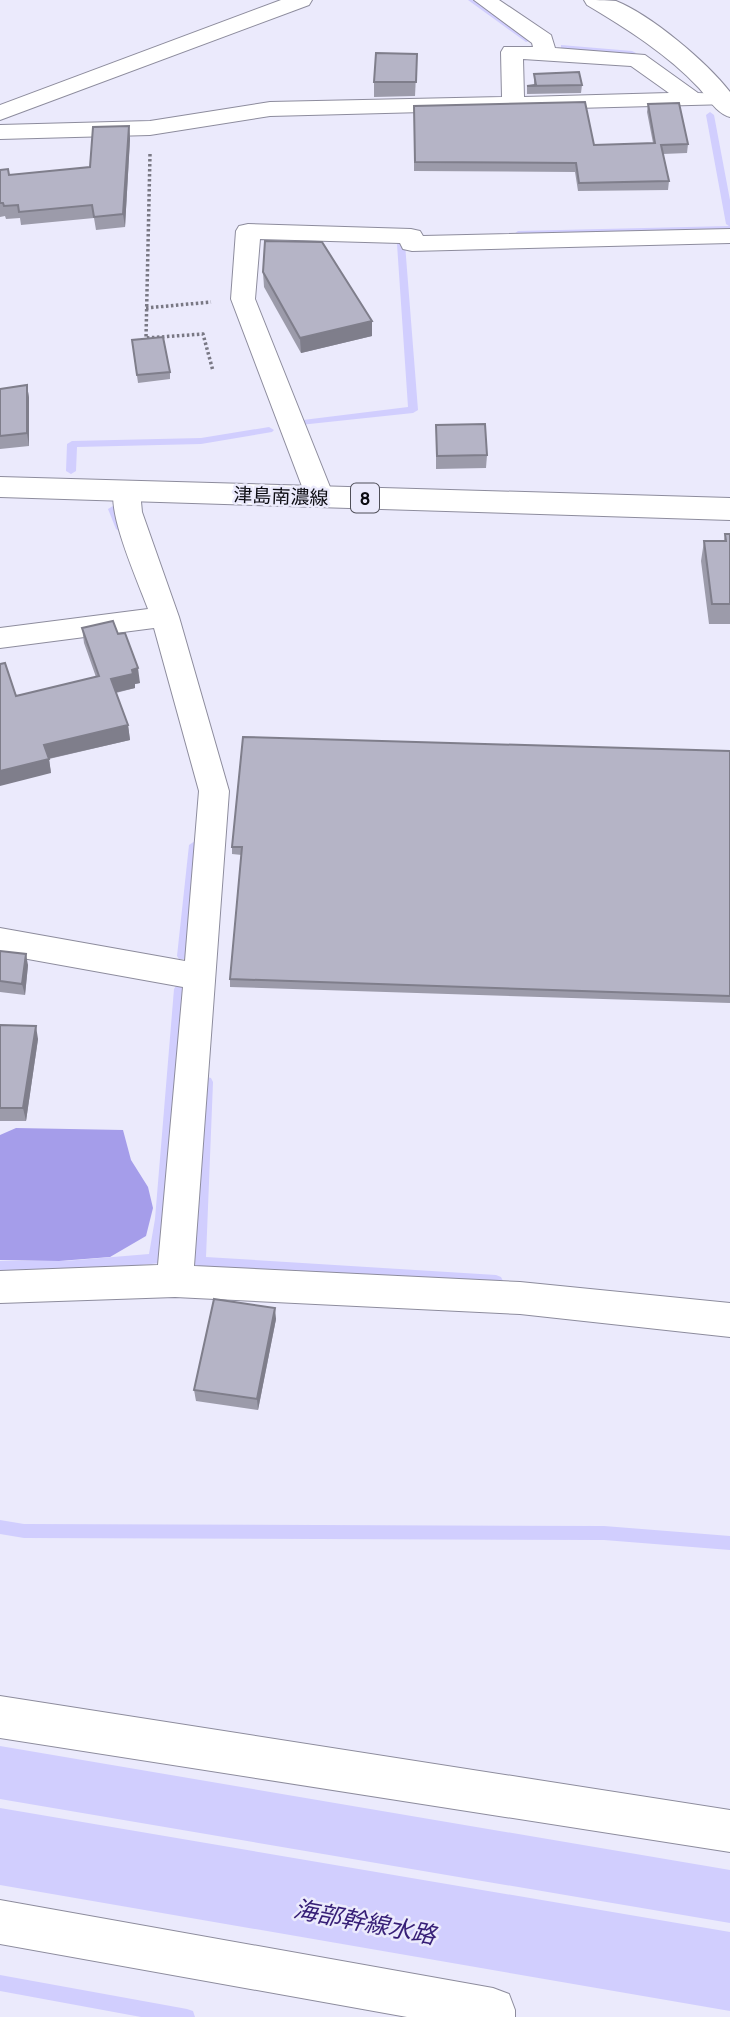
<svg xmlns="http://www.w3.org/2000/svg" width="730" height="2017" font-family="Manrope,'Noto Sans JP',sans-serif">
<style>
.forest{fill:#a59dea}
.water{fill:#d1cefe}
.lines{fill:none;stroke-linecap:round;stroke-linejoin:round}
.stream{fill:#d1cefe;fill-rule:evenodd}
.street-casing{stroke:#8d8c9d;stroke-width:2}
.secondary-casing{stroke:#8d8c9d;stroke-width:2}
.primary-casing{stroke:#8d8c9d;stroke-width:2}
.path{stroke:#797884;stroke-width:3.5;stroke-dasharray:2.5 2.5;stroke-linecap:butt}
.street{fill:#fff;fill-rule:evenodd}
.secondary{fill:#fff;fill-rule:evenodd}
.primary{fill:#fff;fill-rule:evenodd}
.wall{fill:#9c9baa}
.shaded-wall{fill:#7f7e8b}
.building{fill:#b5b4c6;stroke:#7f7e8b;stroke-width:2}
.labels{text-anchor:middle;dominant-baseline:central;stroke-width:5;stroke-linejoin:round;paint-order:stroke}
.shield{fill:#ebeafc;stroke:#4f4f58;stroke-width:2}
.shield-label{font-size:18px;font-weight:bold;fill:#0c0c12}
.street-label{font-size:19px;fill:#0c0c12;stroke:#ebeafc}
.near-water-label{font-size:24px;font-style:italic;fill:#361e76;stroke:#ebeafc}
</style>
<rect width="100%" height="100%" fill="#ebeafc"/>
<polygon class="forest" points="16,1128 123,1130 131,1160 148,1187 153,1208 146,1236 110,1257 59,1261 0,1260 0,1135"/>
<g class="water">
<polygon points="0,1746 730,1870 730,1923 0,1799"/>
<polygon points="0,1808 730,1932 730,2011 0,1885"/>
</g>
<g class="lines">
<g class="stream">
<polygon points="468,0 477,0 533,40 526,42"/>
<polygon points="561,45 632,51 636,53 632,55 564,49 561,49"/>
<polygon points="710,112 714,115 730,200 730,232 518,237 514,234 518,231 729,226 726,224 706,115"/>
<polygon points="401,241 405,244 418,410 413,413 300,425 300,421 303,420 408,407 397,244"/>
<polygon points="269,427 274,430 272,432 201,444 77,447 76,471 71,474 66,471 67,444 72,441 201,438"/>
<polygon points="113,506 118,509 126,529 125,531 121,532 116,529 108,509"/>
<polygon points="195,841 201,845 189,956 187,959 179,959 177,956 189,845"/>
<polygon points="180,984 184,986 186,989 169,1219 160,1263 65,1273 0,1273 0,1261 65,1261 149,1254 155,1219 174,989 176,986"/>
<polygon points="207,1077 211,1078 213,1082 206,1257 496,1275 501,1277 503,1281 501,1285 496,1287 194,1266 192,1262 201,1082 203,1078"/>
<polygon points="0,1520 24,1524 604,1526 730,1536 730,1550 604,1540 24,1538 0,1534"/>
<polygon points="0,1975 187,2009 193,2011 195,2017 141,2017 0,1991"/>
</g>
<g class="street-casing">
<g id="street">
<polygon points="281,0 312,0 309,5 0,120 0,105"/>
<path d="M474 0H499L551 35 555 48 645 55 698 93 730 94V104L270 116 150 135 0 139V125L150 121 270 102 502 97 501 52 504 47H533L532 43ZM523 59 631 66 669 93 524 97Z"/>
<polygon points="248,224 411,229 420,231 423,236 730,229 730,243 412,251 403,249 400,243 260,239 255,299 334,497 330,503 320,506 310,503 306,497 231,299 236,231 239,226"/>
<path d="M126 482 136 485 140 491 142 512 179 617 229 791 194 1266 520 1282 730 1303V1337L520 1314 175 1297 0 1303V1271L158 1265 183 987 0 954V928L185 961 199 791 154 628 0 648V628L148 609C139 584 103 505 116 485Z"/>
<polygon points="0,1696 730,1810 730,1852 0,1738"/>
<polygon points="0,1900 493,1988 509,1994 515,2010 515,2017 407,2017 0,1944"/>
</g>
</g>
<g class="secondary-casing">
<path id="secondary" d="M584 0C593 0 607 0 616 1 651 15 707 62 730 92V117C716 113 708 98 699 88 667 54 627 29 587 5Z"/>
</g>
<g class="primary-casing">
<polygon id="primary" points="0,477 730,498 730,520 0,497"/>
</g>
<g class="path">
<polyline points="150,154 146,338 203,334 213,371"/>
<polyline points="146,308 211,302"/>
</g>
<use href="#street" class="street"/>
<use href="#secondary" class="secondary"/>
<use href="#primary" class="primary"/>
</g>
<g class="wall">
<polygon points="417,54 415,96 374,97 374,82"/>
<polygon points="534,74 582,85 581,93 527,94 527,86 534,85"/>
<polygon points="648,104 688,144 687,153 663,154 669,181 668,190 578,191 575,172 414,171 414,106 594,145 653,143 647,112"/>
<polygon points="129,126 130,139 125,227 96,230 94,218 21,225 20,218 6,219 5,216 0,217 0,170 9,175 90,167"/>
<polygon points="263,272 372,321 372,336 301,353 264,287"/>
<polygon points="132,340 170,372 170,379 138,383"/>
<polygon points="27,385 29,398 29,446 0,449 0,389"/>
<polygon points="436,425 487,455 486,468 436,469"/>
<polygon points="725,534 730,534 730,624 709,624 701,561 704,541 724,541"/>
<polygon points="82,628 118,634 140,683 135,684 135,688 116,693 128,725 130,740 49,759 51,773 16,696 96,677 84,643"/>
<polygon points="730,751 730,1003 230,987 230,979 242,855 232,854 232,847"/>
<polygon points="0,951 28,965 25,995 0,992"/>
<polygon points="0,1025 38,1039 26,1121 0,1121"/>
<polygon points="276,1319 258,1410 196,1401 194,1390"/>
</g>
<g class="shaded-wall">
<polygon points="129,126 130,139 125,227 123,214"/>
<polygon points="372,321 372,336 301,353 300,338"/>
<polygon points="27,385 29,398 29,446 27,433"/>
<polygon points="138,668 140,683 135,684 135,688 113,693 111,679 132,670"/>
<polygon points="128,725 130,740 47,759 44,745"/>
<polygon points="49,759 51,773 0,786 0,771"/>
<polygon points="26,954 28,965 25,995 22,984"/>
<polygon points="36,1026 38,1039 26,1121 23,1108"/>
<polygon points="275,1308 276,1319 258,1410 257,1399"/>
</g>
<g class="building">
<polygon points="376,53 417,54 416,82 374,82"/>
<polygon points="579,72 582,85 527,86 536,85 534,74"/>
<polygon points="585,102 594,145 655,143 648,104 679,103 688,144 661,145 669,181 579,183 576,163 415,162 414,106"/>
<polygon points="129,126 123,214 94,217 92,205 19,212 18,205 4,206 3,203 0,203 0,170 8,169 9,175 90,167 93,127"/>
<polygon points="265,241 322,242 372,321 300,338 263,272"/>
<polygon points="163,337 170,372 137,375 132,340"/>
<polygon points="27,385 27,433 0,436 0,389"/>
<polygon points="485,424 487,455 437,456 436,425"/>
<polygon points="725,534 730,534 730,604 712,604 704,541 726,541"/>
<polygon points="113,621 118,634 125,633 138,668 132,670 133,674 111,679 128,725 44,745 49,759 0,771 0,664 5,663 16,696 99,676 82,628"/>
<polygon points="243,737 730,751 730,996 230,979 242,847 232,847"/>
<polygon points="0,951 26,954 22,984 0,981"/>
<polygon points="0,1025 36,1026 23,1108 0,1108"/>
<polygon points="214,1299 275,1308 257,1399 194,1390"/>
</g>
<g class="labels">
<rect class="shield" x="351" y="483.5" width="28" height="29" rx="5"/>
<g class="shield-label">
<text x="365" y="498">8</text>
</g>
<g class="street-label">
<text transform="translate(281 496) rotate(2)">津島南濃線</text>
</g>
<g class="near-water-label">
<text transform="translate(365 1921) rotate(11)">海部幹線水路</text>
</g>
</g>
</svg>
